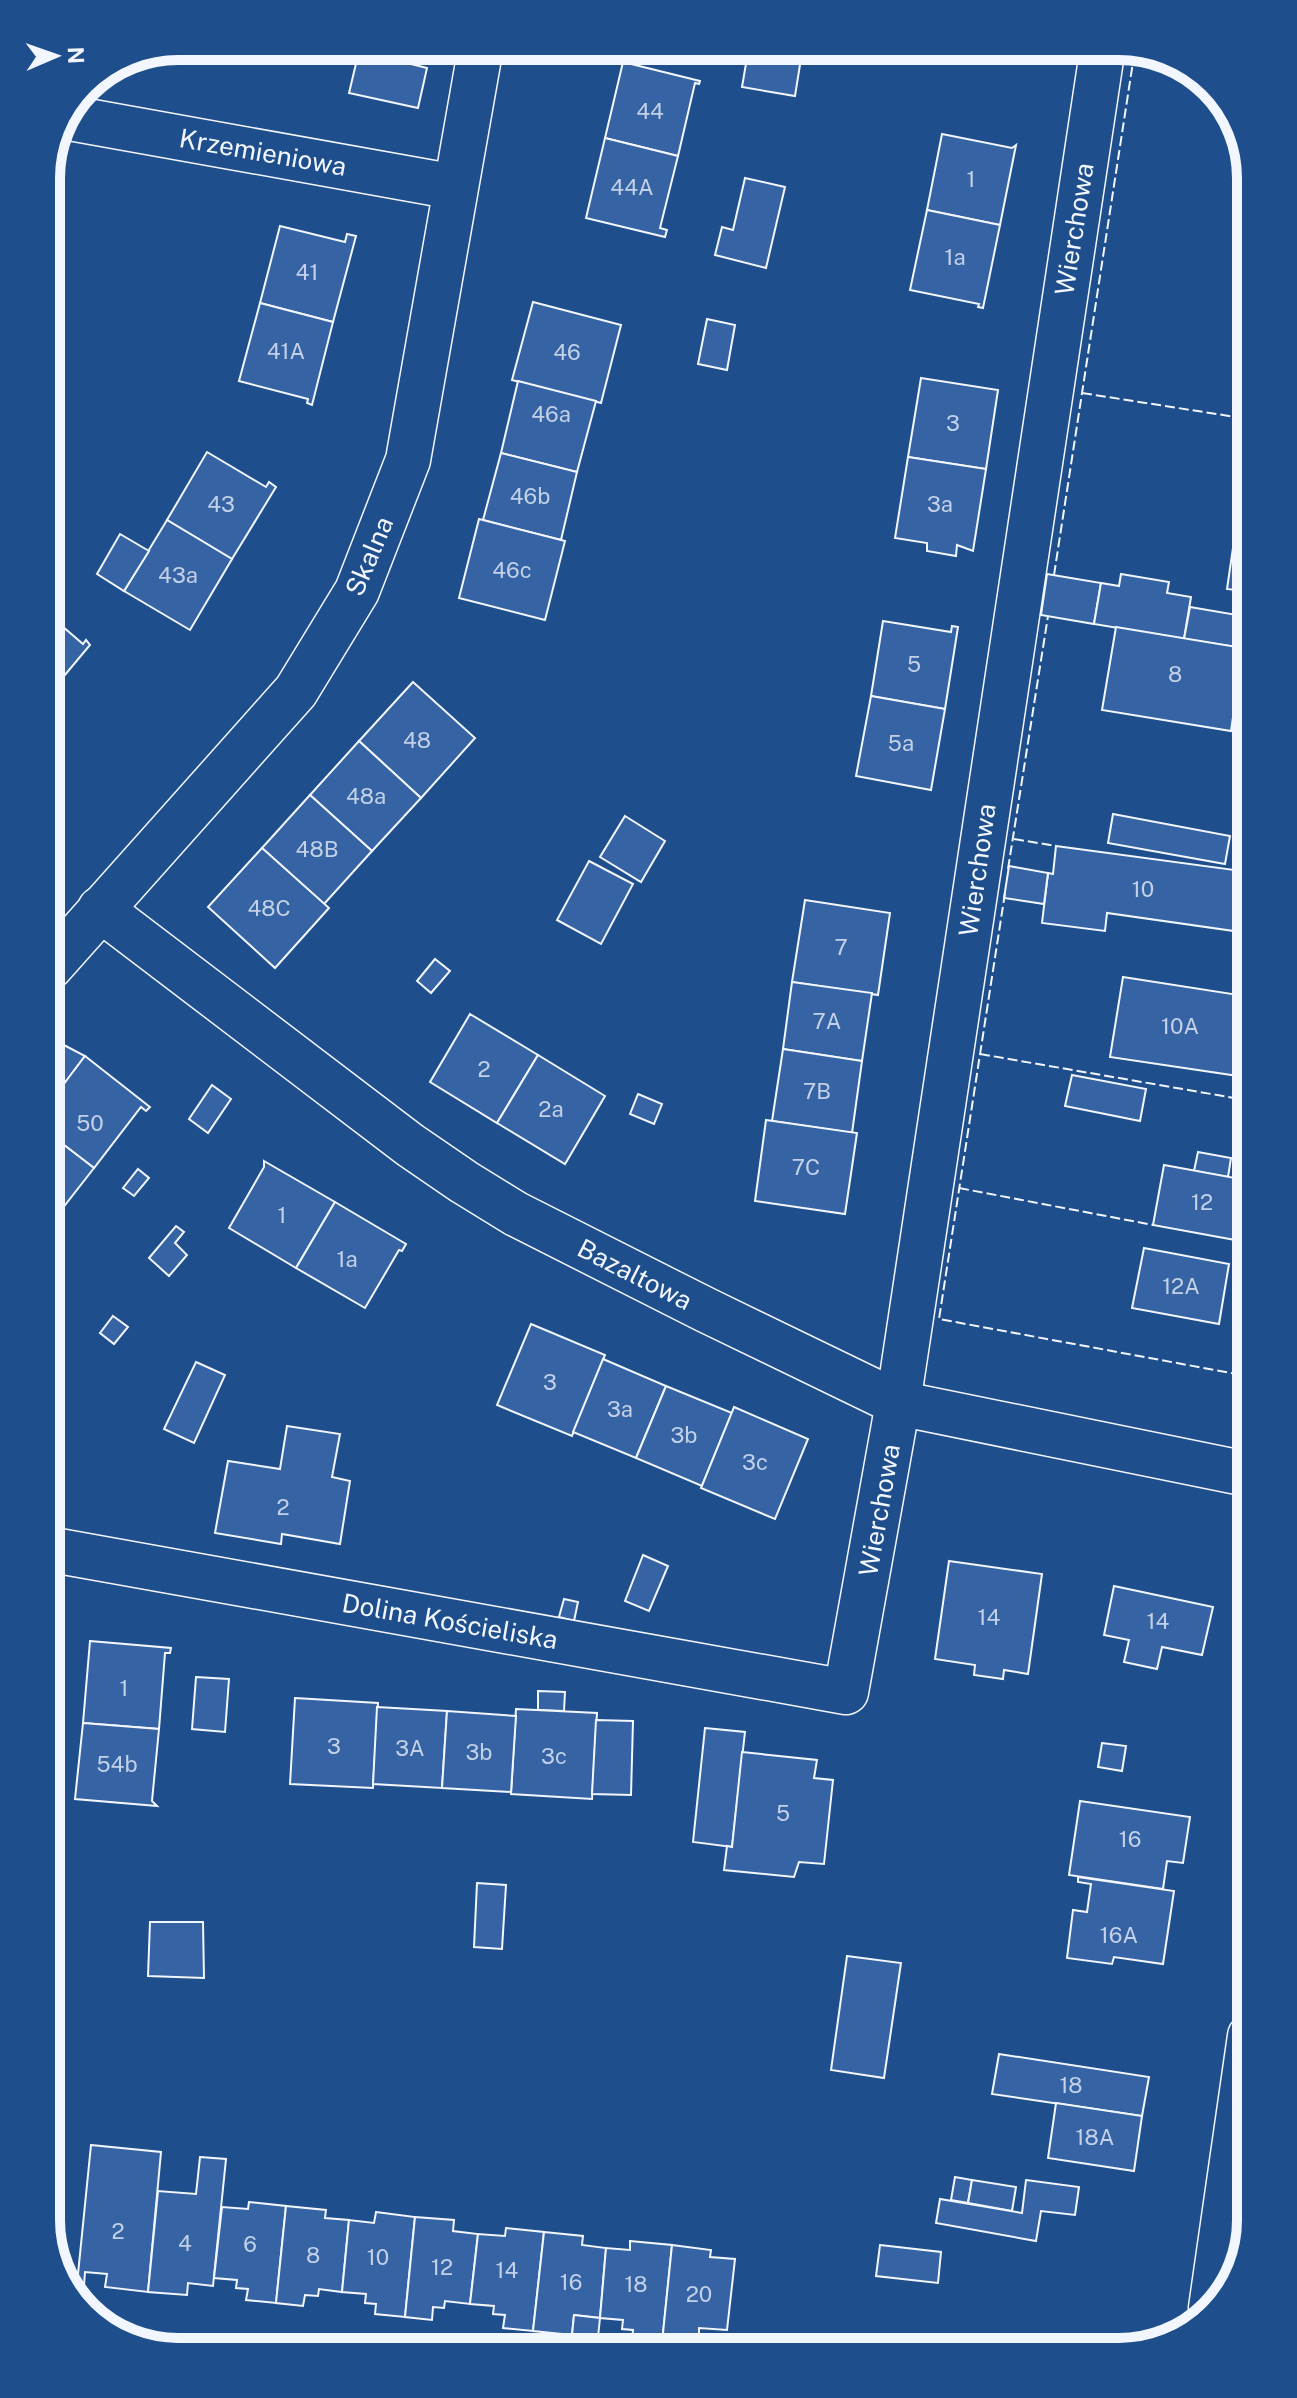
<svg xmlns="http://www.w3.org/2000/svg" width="1297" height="2398" font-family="'Public Sans',sans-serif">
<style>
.building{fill:#3563a3;stroke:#f2f6ff;stroke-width:2}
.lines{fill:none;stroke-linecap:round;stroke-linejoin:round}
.minor-casing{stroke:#f2f6ff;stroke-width:47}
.minor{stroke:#1f4e8c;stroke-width:44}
.fence{stroke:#f2f6ff;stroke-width:2;stroke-dasharray:10 4;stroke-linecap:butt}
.labels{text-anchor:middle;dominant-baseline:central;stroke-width:6;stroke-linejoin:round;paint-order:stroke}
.number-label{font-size:22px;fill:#c3d1e8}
.street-label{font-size:26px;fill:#f2f6ff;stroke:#1f4e8c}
.rim{fill:none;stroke:#f2f6ff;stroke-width:10}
</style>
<rect width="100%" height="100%" fill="#1f4e8c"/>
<g class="building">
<polygon points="749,46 803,46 795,96 742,87"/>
<polygon points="359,51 427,68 418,108 349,93"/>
<polygon points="623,62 700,81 699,84 695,83 678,156 605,138"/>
<polygon points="942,134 1012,148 1016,145 1000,225 927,210"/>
<polygon points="605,138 678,156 660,228 667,230 665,237 586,218"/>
<polygon points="745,178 785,187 766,268 715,255 722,227 733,230"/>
<polygon points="927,210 1000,225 983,308 978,307 979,304 910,290"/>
<polygon points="280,226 345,242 347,234 356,236 333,322 260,303"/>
<polygon points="533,302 621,325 601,403 512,380"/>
<polygon points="260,303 333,322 312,405 307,403 308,399 239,381"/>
<polygon points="707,319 735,325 727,370 698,364"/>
<polygon points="921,378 998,390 986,469 908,457"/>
<polygon points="518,381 596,401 577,472 501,453"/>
<polygon points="207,452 266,487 269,482 276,487 232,559 167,520"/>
<polygon points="501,453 577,472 561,540 483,520"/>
<polygon points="908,457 986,469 973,551 957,545 956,556 927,551 927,543 895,538"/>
<polygon points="479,519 565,541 545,620 459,598"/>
<polygon points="167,520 232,559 190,630 124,591"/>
<polygon points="120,534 149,551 124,591 97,574"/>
<polygon points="1235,534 1243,535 1243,591 1227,589"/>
<polygon points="1047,574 1101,583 1094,624 1041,615"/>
<polygon points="1121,574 1169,582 1167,593 1191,597 1184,639 1094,624 1101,583 1119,586"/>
<polygon points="1190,607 1243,616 1243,648 1184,639"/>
<polygon points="48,614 83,644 86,640 90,645 49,694"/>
<polygon points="883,621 951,632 952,626 958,627 945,709 871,696"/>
<polygon points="1116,627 1243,648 1231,731 1102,710"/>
<polygon points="1243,660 1244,690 1239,689"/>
<polygon points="413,682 475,738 421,798 359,741"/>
<polygon points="871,696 945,709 931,790 856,776"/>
<polygon points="359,741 421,798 372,851 310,795"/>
<polygon points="310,795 372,851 324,904 262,848"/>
<polygon points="1113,814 1230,836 1225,864 1108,843"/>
<polygon points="625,816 665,841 641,882 600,857"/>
<polygon points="1056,846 1242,871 1234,931 1107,913 1105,931 1042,923 1048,873 1053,874"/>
<polygon points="262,848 329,908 275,968 208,907"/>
<polygon points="589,861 633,884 601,944 557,920"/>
<polygon points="1009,866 1048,873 1044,904 1004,898"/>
<polygon points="805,900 890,913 878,995 792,982"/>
<polygon points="435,959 450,971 431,993 417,981"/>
<polygon points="1123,977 1245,996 1245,1077 1110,1057"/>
<polygon points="792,982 872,993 862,1061 783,1049"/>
<polygon points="470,1014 538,1055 497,1123 430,1082"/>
<polygon points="62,1044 85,1056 56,1095 51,1088 50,1058"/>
<polygon points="783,1049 862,1061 852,1133 772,1121"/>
<polygon points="538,1055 605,1096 565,1164 497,1123"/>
<polygon points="85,1056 150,1107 146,1111 141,1107 94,1168 51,1135 51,1101"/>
<polygon points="1072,1075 1146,1089 1140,1121 1065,1106"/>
<polygon points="212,1085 231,1099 208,1133 189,1119"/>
<polygon points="638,1094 662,1104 654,1124 630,1114"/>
<polygon points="766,1120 857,1133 845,1214 755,1201"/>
<polygon points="51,1135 94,1168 51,1223"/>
<polygon points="1198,1152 1231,1158 1228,1177 1194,1171"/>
<polygon points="264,1161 335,1202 296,1268 229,1228 264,1167"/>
<polygon points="1164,1165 1246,1180 1246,1242 1153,1225"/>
<polygon points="138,1169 149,1178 134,1196 123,1188"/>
<polygon points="335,1202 406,1244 402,1251 399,1250 365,1308 296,1268"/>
<polygon points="176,1226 184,1232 175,1243 187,1255 169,1276 149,1258"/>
<polygon points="1144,1248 1229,1264 1219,1324 1132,1308"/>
<polygon points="113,1316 128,1327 114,1344 100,1333"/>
<polygon points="531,1324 605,1355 572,1436 497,1405"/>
<polygon points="603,1359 666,1386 636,1458 573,1432"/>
<polygon points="196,1362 225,1375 194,1443 164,1429"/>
<polygon points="666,1386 732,1413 702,1486 636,1458"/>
<polygon points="734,1407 808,1439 775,1519 701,1488"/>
<polygon points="287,1426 340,1434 332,1477 350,1481 340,1544 282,1534 281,1544 215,1533 228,1461 280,1469"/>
<polygon points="643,1555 668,1566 649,1611 625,1601"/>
<polygon points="949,1561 1042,1574 1028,1674 1004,1670 1003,1679 974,1675 975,1665 935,1659"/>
<polygon points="1114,1586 1213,1607 1202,1655 1162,1647 1157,1669 1124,1662 1129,1640 1104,1635"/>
<polygon points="564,1599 578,1602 574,1621 559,1617"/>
<polygon points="90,1641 171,1648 170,1653 165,1653 159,1729 83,1723"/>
<polygon points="196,1677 229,1679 225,1732 192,1729"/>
<polygon points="538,1691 565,1692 564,1711 538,1710"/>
<polygon points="295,1698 378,1703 373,1788 290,1784"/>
<polygon points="377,1707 447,1711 442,1788 373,1784"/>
<polygon points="516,1709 597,1713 592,1799 511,1794"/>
<polygon points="447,1711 516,1716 511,1792 442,1788"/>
<polygon points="596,1720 633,1721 631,1795 592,1794"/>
<polygon points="83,1723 159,1729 152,1801 157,1806 75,1799"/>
<polygon points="705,1728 745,1732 732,1847 693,1842"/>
<polygon points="1102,1743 1126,1746 1122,1771 1098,1767"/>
<polygon points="742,1752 817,1760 814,1778 833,1780 824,1864 799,1862 794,1877 724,1870 727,1846 732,1847"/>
<polygon points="1080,1801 1190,1817 1183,1863 1167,1861 1163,1889 1069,1875"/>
<polygon points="1078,1877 1174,1891 1163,1964 1114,1957 1112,1964 1067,1958 1073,1910 1087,1912 1091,1884 1078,1882"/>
<polygon points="477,1883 506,1885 502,1949 474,1947"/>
<polygon points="150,1922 203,1922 204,1978 148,1976"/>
<polygon points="847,1956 901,1963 884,2078 831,2070"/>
<polygon points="999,2054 1149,2077 1142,2116 992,2094"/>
<polygon points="1056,2103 1142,2116 1134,2171 1048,2158"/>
<polygon points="91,2145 161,2152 148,2292 105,2287 107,2274 85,2272 84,2285 77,2284"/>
<polygon points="200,2157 226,2159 213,2286 188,2283 187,2295 148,2292 158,2191 196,2194"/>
<polygon points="955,2177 972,2180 968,2203 951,2200"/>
<polygon points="972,2180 1016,2187 1012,2211 968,2203"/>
<polygon points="1026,2180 1079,2187 1075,2215 1041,2211 1036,2241 936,2223 940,2199 1022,2213"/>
<polygon points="249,2202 286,2206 276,2303 246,2300 248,2289 236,2288 237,2280 214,2278 222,2207 248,2209"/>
<polygon points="286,2206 326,2210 325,2218 349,2220 342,2292 319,2289 318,2296 305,2295 303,2306 276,2303"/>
<polygon points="376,2212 415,2217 405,2317 375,2314 376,2304 365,2303 366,2294 342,2292 349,2220 374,2223"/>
<polygon points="415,2217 454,2220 453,2231 478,2234 470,2304 445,2301 444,2308 433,2307 432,2320 405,2317"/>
<polygon points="506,2228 544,2232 533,2331 503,2328 505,2315 493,2314 494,2306 470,2304 478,2234 505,2236"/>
<polygon points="544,2232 583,2236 582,2245 606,2248 600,2318 574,2315 572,2335 533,2331"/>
<polygon points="630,2241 672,2245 662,2343 632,2340 633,2330 622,2329 623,2320 600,2318 606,2248 630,2250"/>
<polygon points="672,2245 711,2250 710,2257 735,2259 727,2330 699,2328 699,2337 687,2336 685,2345 662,2343"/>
<polygon points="880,2245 941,2252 938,2283 876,2276"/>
<polygon points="574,2315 600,2318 598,2337 572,2335"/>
</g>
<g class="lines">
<g class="minor-casing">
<g id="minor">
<polyline points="70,118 455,187"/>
<polyline points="100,909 410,1145 464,1182 516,1214 706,1310 898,1403 1247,1474"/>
<polyline points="50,967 296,691 357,591 408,460 481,46"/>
<polyline points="53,1550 846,1692 898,1403 1103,46"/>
<polyline points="1211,2308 1250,2036"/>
</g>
</g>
<use href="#minor" class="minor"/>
<g class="fence">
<polyline points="1082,393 1242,418"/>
<polyline points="1054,575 1135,49"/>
<polyline points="1014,839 1056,846"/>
<polyline points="1008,869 1048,616"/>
<polyline points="1005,893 939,1319 1247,1376"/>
<polyline points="980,1054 1246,1100"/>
<polyline points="959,1188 1153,1225"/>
</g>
</g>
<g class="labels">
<g class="number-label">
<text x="650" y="111">44</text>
<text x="971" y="179">1</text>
<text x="632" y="187">44A</text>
<text x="955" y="257">1a</text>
<text x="307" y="272">41</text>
<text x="286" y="351">41A</text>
<text x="567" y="352">46</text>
<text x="551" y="414">46a</text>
<text x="953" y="423">3</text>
<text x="530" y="496">46b</text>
<text x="221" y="504">43</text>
<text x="940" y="504">3a</text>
<text x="512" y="570">46c</text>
<text x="178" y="575">43a</text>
<text x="914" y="664">5</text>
<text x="1175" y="674">8</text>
<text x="417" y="740">48</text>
<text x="901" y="743">5a</text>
<text x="366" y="796">48a</text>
<text x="317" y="849">48B</text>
<text x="1143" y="889">10</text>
<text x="269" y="908">48C</text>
<text x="841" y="947">7</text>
<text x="827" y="1021">7A</text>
<text x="1180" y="1026">10A</text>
<text x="484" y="1069">2</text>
<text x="817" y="1091">7B</text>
<text x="551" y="1109">2a</text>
<text x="90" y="1123">50</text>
<text x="806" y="1167">7C</text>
<text x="1202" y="1202">12</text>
<text x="282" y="1215">1</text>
<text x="347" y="1259">1a</text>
<text x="1181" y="1286">12A</text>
<text x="550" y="1382">3</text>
<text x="620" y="1409">3a</text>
<text x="684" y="1435">3b</text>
<text x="755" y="1462">3c</text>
<text x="283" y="1507">2</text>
<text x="989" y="1617">14</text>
<text x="1158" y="1621">14</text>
<text x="124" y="1688">1</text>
<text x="334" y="1746">3</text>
<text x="410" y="1748">3A</text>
<text x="479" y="1752">3b</text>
<text x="554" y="1756">3c</text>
<text x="117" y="1764">54b</text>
<text x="783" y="1813">5</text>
<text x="1130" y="1839">16</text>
<text x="1119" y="1935">16A</text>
<text x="1071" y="2085">18</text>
<text x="1095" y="2137">18A</text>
<text x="118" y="2231">2</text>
<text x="185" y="2243">4</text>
<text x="250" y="2244">6</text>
<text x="313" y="2255">8</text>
<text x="378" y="2257">10</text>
<text x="442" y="2267">12</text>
<text x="507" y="2270">14</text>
<text x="571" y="2282">16</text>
<text x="636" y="2284">18</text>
<text x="699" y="2294">20</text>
</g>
<g class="street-label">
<text transform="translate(263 152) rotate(10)">Krzemieniowa</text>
<text transform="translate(1074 229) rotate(-81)">Wierchowa</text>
<text transform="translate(369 556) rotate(-67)">Skalna</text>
<text transform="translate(977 870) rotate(-82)">Wierchowa</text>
<text transform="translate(635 1274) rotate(27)">Bazaltowa</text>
<text transform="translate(879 1510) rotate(-80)">Wierchowa</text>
<text transform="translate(450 1621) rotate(10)">Dolina Kościeliska</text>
</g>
</g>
<path d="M0 0H1297V2398H0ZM178 60H1119A118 118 0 0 1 1237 178V2220A118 118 0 0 1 1119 2338H178A118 118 0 0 1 60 2220V178A118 118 0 0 1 178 60Z" fill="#1f4e8c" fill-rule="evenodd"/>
<path class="rim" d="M178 60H1119A118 118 0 0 1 1237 178V2220A118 118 0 0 1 1119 2338H178A118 118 0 0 1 60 2220V178A118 118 0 0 1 178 60Z"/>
<g transform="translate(56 56) rotate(88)" stroke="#1f4e8c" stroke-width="6" paint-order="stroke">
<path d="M0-6L14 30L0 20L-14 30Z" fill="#f2f6ff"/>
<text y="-12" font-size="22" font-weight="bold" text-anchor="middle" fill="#f2f6ff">N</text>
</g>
</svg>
